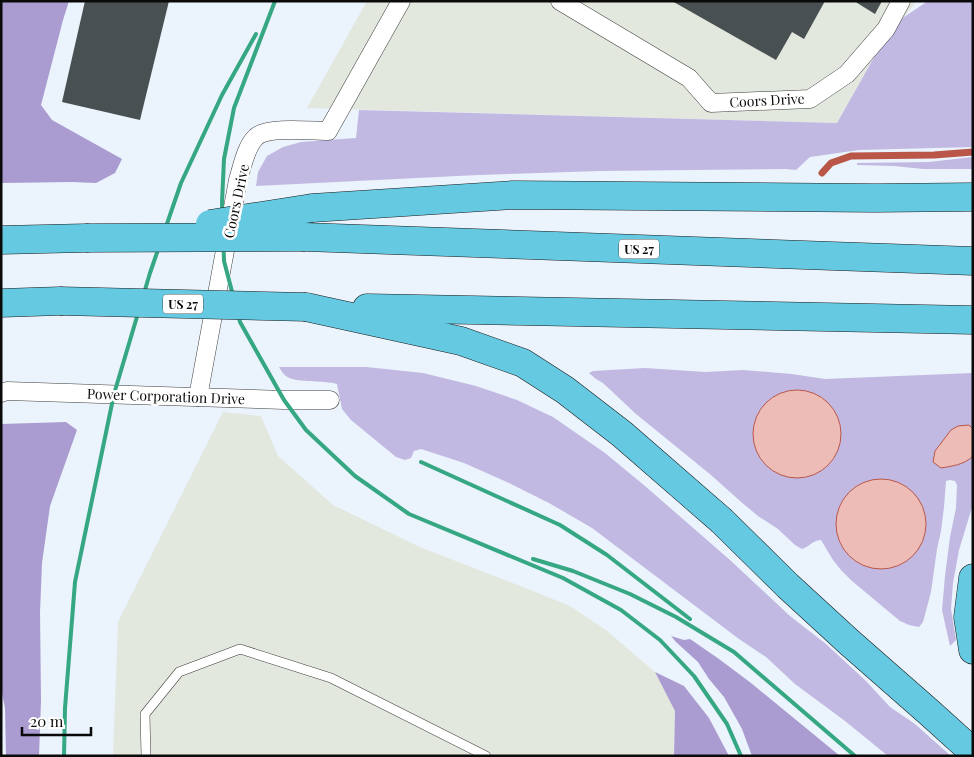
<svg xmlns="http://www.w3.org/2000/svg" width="974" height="757" font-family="'Playfair Display',serif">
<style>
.industrial{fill:#e3e8df}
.green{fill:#c2b9e2}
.forest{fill:#aa9bd0}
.water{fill:#edbcb6;stroke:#ba5647}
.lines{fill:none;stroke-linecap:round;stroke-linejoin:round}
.stream{stroke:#ba5647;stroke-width:7}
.building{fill:#485052}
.lane-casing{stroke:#3d3d3d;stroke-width:10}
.street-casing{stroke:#3d3d3d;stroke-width:19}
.highway-casing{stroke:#1b1b1b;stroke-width:29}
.lane{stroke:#fff;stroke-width:9}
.street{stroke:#fff;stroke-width:18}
.highway{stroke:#64c9e1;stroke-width:28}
.rail{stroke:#36a783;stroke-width:4}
.highway-bridge-casing{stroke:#1b1b1b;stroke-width:29;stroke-linecap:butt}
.highway-bridge{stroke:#64c9e1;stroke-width:28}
.labels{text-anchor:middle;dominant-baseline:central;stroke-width:5;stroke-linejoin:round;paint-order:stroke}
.shield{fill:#fff;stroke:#545454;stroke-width:1}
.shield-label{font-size:12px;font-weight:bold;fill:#0a0a0a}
.street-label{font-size:14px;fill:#0a0a0a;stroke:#fff}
</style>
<rect width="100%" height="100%" fill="#ebf3fc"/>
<g class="industrial">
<polygon points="367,1 917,1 904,17 892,30 872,61 837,123 307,108"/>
<polygon points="223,412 261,416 278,456 333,505 422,548 528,589 570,606 606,630 655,672 675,711 674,756 113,756 118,622"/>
</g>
<g class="green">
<polygon points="928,1 973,1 973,147 859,150 810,157 796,170 786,169 600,171 478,175 256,186 258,172 267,156 283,147 301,142 356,138 359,110 837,123 872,61 892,30 904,17"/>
<polygon points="973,157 973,169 923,169 894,166 857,165 857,163 929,162"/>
<path d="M279 367H366L423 373 476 386 517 400 553 417 605 453 645 486 730 560 790 616 826 644 866 681 890 707 915 724 951 756H888L845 721 795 684 766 657 739 639 592 528 549 503 509 483 464 463 421 449 414 451 411 458 405 460 396 457 351 420 342 409 337 384C324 380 294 383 286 376 283 374 281 370 279 367Z"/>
<path d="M645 368 705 372 743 370 792 374 825 379 973 373V504L959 550 953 583 951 609 956 640 950 646 942 610 945 576 950 537 956 508 957 485 955 481 950 480 946 481 944 507 941 531 937 549 931 592 923 622 919 627 909 625 900 621 852 581 841 570 833 560 821 540C811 541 811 546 802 549L795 545 778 529 758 516 740 501 711 475 636 414 603 383 596 379 589 373 593 371Z"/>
</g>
<g class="forest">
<polygon points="1,1 69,1 63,20 41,105 52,120 122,159 115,173 96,183 72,182 1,183"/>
<polygon points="66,422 77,430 50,506 42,563 40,612 41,700 39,756 6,756 5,708 1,688 1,424"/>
<polygon points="671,636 684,640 690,639 719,659 751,683 840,756 752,756 742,729 724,697 709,679 698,662 676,642"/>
<polygon points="655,672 684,686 709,718 729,756 674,756 675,711"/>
</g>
<g class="water">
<circle cx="797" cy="434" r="44"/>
<path d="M969 425 973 429V456C964 465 952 466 941 468L933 462 935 451 951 430 958 426Z"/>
<circle cx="881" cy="524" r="45"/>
</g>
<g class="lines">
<polyline class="stream" points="822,173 831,163 851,156 934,155 973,152"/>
</g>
<g class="building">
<polygon points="85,1 169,1 140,120 62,102"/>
<polygon points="672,1 825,1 804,39 792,32 776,60"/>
<polygon points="854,1 882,1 875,14"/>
</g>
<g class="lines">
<g class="lane-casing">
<polyline id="lane" points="146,756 145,714 179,672 240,649 331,678 486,756"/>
</g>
<g class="street-casing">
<g id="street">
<polyline points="560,1 689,78 711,103 810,99 847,74 886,29 901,1"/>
<polyline points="1,393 7,391 284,400 330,400"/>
<path d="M198 397 238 180C242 167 246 146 256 137 267 126 312 131 328 131L401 1"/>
</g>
</g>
<g class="highway-casing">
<g id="highway">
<polyline points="312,208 513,195 875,198 973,197"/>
<polyline points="305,237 973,261"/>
<polyline points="1,240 86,238"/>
<polyline points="1,303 60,301"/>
<polyline points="306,307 461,341 523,363 565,390 622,434 722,521 788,586 849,642 931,714 973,752"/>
<polyline points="367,308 973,320"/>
<polyline points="973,578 968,617 973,650"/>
</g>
</g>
<use href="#lane" class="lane"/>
<use href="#street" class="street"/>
<use href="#highway" class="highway"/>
<g class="rail">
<polyline points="275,1 234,108 224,159 222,202 224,261 240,322 284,400 306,430 355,476 409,514 563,578 621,610 660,640 694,676 727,724 741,756"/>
<polyline points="421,462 560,525 607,555 690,619"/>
<polyline points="533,559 573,571 630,594 676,617 734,652 855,756"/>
<polyline points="64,756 65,708 75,582 114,394 150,273 181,183 222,95 256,34"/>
</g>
<g class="highway-bridge-casing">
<g id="highway-bridge">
<polyline points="210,224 312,208"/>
<polyline points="86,238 305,237"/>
<polyline points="60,301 306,307"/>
</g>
</g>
<use href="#highway-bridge" class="highway-bridge"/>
</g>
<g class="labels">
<g class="shield">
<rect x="619" y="239.5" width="40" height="19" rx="4"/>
<rect x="163" y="294.5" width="40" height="19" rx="4"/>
</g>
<g class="shield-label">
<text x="639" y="249">US 27</text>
<text x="183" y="304">US 27</text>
</g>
<g class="street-label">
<text transform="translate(767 100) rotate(-3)">Coors Drive</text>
<text transform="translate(236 201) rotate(-78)">Coors Drive</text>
<text transform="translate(166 396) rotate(2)">Power Corporation Drive</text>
</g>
</g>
<rect width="974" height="757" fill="none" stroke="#0a0a0a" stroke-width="5"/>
<path d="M22 727v8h69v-8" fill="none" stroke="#0a0a0a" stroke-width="2.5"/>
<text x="30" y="727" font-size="15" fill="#0a0a0a" stroke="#ffffff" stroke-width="4" paint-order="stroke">20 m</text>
</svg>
